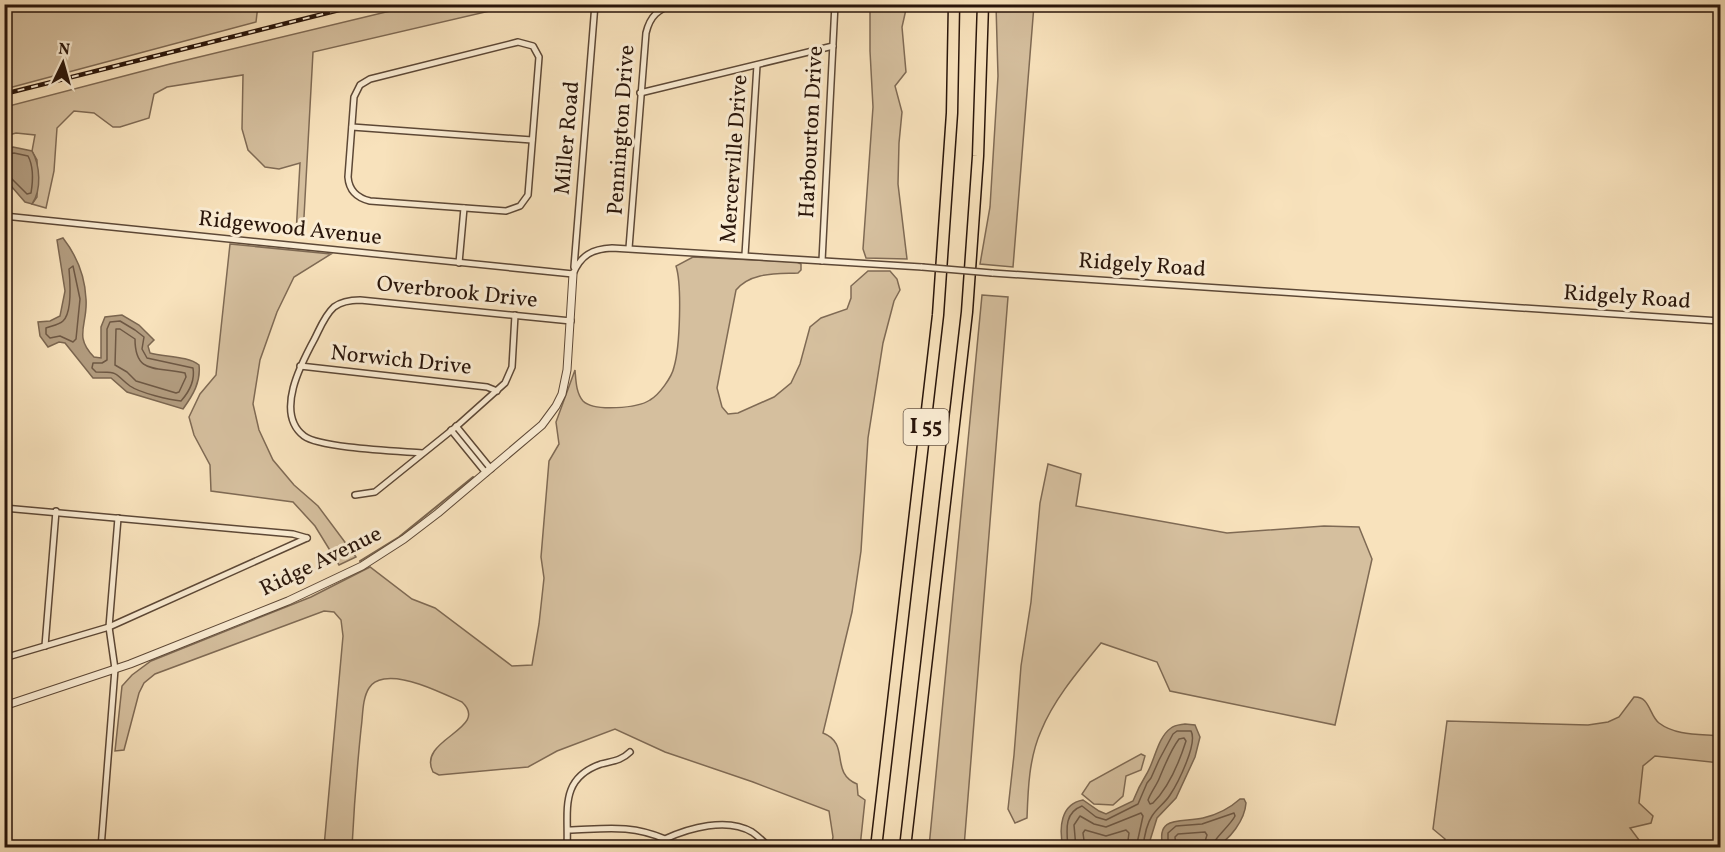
<svg xmlns="http://www.w3.org/2000/svg" width="1725" height="852" font-family="Vollkorn,serif">
<style>
.green{fill:#d5bf9e;stroke:#7f6a54;stroke-width:1.5}
.water{fill:#b29c7f;stroke:#7b6650;stroke-width:1.5}
.lines{fill:none;stroke-linecap:round;stroke-linejoin:round}
.shore{stroke:#6e5844;stroke-width:1.5}
.stream{stroke:#7b6650;stroke-width:2}
.minor-casing{stroke:#5d4836;stroke-width:8}
.tertiary-casing{stroke:#5d4836;stroke-width:9}
.motorway-casing{stroke:#29150a;stroke-width:13}
.minor{stroke:#faecd3;stroke-width:5}
.tertiary{stroke:#faecd3;stroke-width:7}
.motorway{stroke:#f8e2bc;stroke-width:10}
.rail-casing{stroke:#29150a;stroke-width:4.5}
.rail{stroke:#faecd3;stroke-width:2;stroke-dasharray:7;stroke-linecap:butt}
.minor-bridge-casing{stroke:#5d4836;stroke-width:8;stroke-linecap:butt}
.minor-bridge{stroke:#faecd3;stroke-width:5}
.labels{text-anchor:middle;dominant-baseline:central;stroke-width:6;stroke-linejoin:round;paint-order:stroke}
.shield{fill:#faecd3;stroke:#685646;stroke-width:1.5}
.shield-label{font-size:21px;font-weight:bold;fill:#29150a}
.street-label{font-size:22px;fill:#29150a;stroke:#faecd3}
</style>
<rect width="100%" height="100%" fill="#f8e2bc"/>
<filter id="stains"><feTurbulence type="fractalNoise" baseFrequency=".00333" numOctaves="4"/><feColorMatrix values="0 0 0 0 .2 0 0 0 0 .09 0 0 0 0 .02 0 0 0 .5 -.17"/></filter>
<radialGradient id="worn" r=".72"><stop offset=".6" stop-color="#630" stop-opacity="0"/><stop offset="1" stop-color="#630" stop-opacity=".3"/></radialGradient>
<g class="green">
<polygon points="5,4 258,4 258,5 256,22 5,89"/>
<polygon points="415,5 515,5 313,52 303,235 296,234 300,163 279,169 265,167 248,150 242,129 243,75 167,87 154,94 149,118 120,127 113,127 94,113 74,111 57,128 54,171 46,208 32,204 37,197 37,160 32,151 35,135 16,133 5,136 5,107 170,64"/>
<polygon points="870,5 907,5 902,27 906,72 895,86 902,112 899,143 898,184 907,259 866,258 863,249 873,107 870,51"/>
<polygon points="996,5 1034,5 1013,267 980,264 990,207 998,76"/>
<polygon points="230,244 331,254 294,277 277,312 260,360 253,404 259,430 273,460 294,485 318,506 356,557 339,565 315,526 293,502 211,491 210,465 194,435 189,417 200,394 216,375"/>
<path d="M693 257 797 262 801 264V270L798 273C776 274 751 272 736 290L717 388 722 407 728 414 738 413 774 397 791 383 800 364 810 327 821 318 847 309 851 298V286L868 271H890L897 279 900 290 894 301 883 343 868 438 861 551 852 612 823 733C851 744 829 772 857 784L858 795 865 800 860 847H831L833 837 829 811 753 782 665 752 615 729 557 751 528 767 439 775 433 772C416 739 491 729 462 702 442 693 406 675 384 679 378 680 372 683 369 688 362 699 363 716 361 729 357 768 354 808 352 847H324L343 636 341 620 334 612 324 611 155 674 144 683 139 693 124 750 115 751 122 686 132 675 151 661 311 597 370 567 412 599 435 608 512 666 532 665 539 624 544 578 541 557 549 461 559 444 556 422 575 370C576 381 576 393 583 401 594 412 638 408 650 400 659 395 672 377 674 367 680 347 682 285 676 266Z"/>
<polygon points="982,295 1008,297 964,847 929,847"/>
<path d="M1048 464 1081 474 1076 506 1227 533 1324 526 1359 527 1372 559 1335 725 1170 691 1157 662 1101 643C1079 670 1054 699 1041 731 1029 758 1028 789 1027 818L1015 823 1008 809 1014 755 1021 666 1031 602 1040 503Z"/>
<path d="M1634 697C1650 696 1649 715 1659 723 1676 736 1700 734 1720 736V763L1655 756 1643 766 1639 803 1653 816 1651 823 1630 828 1639 840 1638 847H1444L1445 839 1433 829 1447 721 1588 725 1608 722 1619 717Z"/>
<polygon points="1141,754 1145,756 1141,770 1126,776 1123,796 1113,805 1094,804 1082,794 1090,782"/>
</g>
<g class="water">
<path d="M13 147 32 151C40 165 42 190 32 204L25 202 5 179V150Z"/>
<path d="M63 238C77 256 85 276 86 299 88 325 73 336 94 357L101 358V327L105 317 122 315 139 325 154 340 148 346 150 353C165 357 188 356 199 365 201 382 193 395 183 409L127 392 111 378H93L65 343 59 342 48 347 40 336 38 322 50 321 60 316 65 291 57 240Z"/>
<path d="M1185 724 1195 725 1200 737 1195 757 1176 798 1157 818 1148 847H1063C1059 829 1060 804 1083 800L1099 811 1106 814 1133 801C1137 791 1141 783 1146 775 1155 761 1157 738 1171 728 1175 725 1180 725 1185 724Z"/>
<path d="M1240 799H1244L1246 803C1245 819 1230 841 1214 847 1207 850 1173 848 1163 847 1155 814 1183 823 1203 818 1216 815 1230 808 1240 799Z"/>
</g>
<g class="lines">
<g class="shore">
<path d="M4 155 14 153 28 156C34 167 33 181 31 193L27 194 11 178 4 176"/>
<path d="M73 266 80 299 76 339 73 342 60 336 50 338 46 334V328C51 326 59 325 63 321 73 312 70 281 69 269Z"/>
<path d="M120 321 135 330 144 337 142 349 147 358 193 368C195 380 189 392 181 401 170 400 140 393 130 386 113 373 121 372 96 372L92 368 93 363H102L107 360V329L110 322Z"/>
<path d="M116 329H120L135 339C135 376 158 366 185 373L186 377 179 392 176 393 136 381 127 372 115 365Z"/>
<path d="M1184 738 1186 741C1179 763 1169 787 1153 803L1150 804 1148 800C1151 792 1156 786 1159 779 1165 765 1170 751 1179 739Z"/>
<path d="M1068 848C1067 832 1063 813 1082 806L1096 817 1106 820 1138 804 1147 783 1151 778 1159 760 1173 734 1177 731H1191C1198 743 1178 783 1170 795 1165 803 1157 808 1152 816 1146 825 1144 838 1143 848"/>
<polyline points="1076,848 1074,825 1080,816 1094,824 1106,827 1141,813 1143,816 1136,848"/>
<polyline points="1085,848 1083,833 1085,830 1106,836 1126,830 1129,833 1127,848"/>
<path d="M1168 848V833L1176 826 1202 824 1234 813 1235 816C1230 826 1212 840 1211 848"/>
<polyline points="1176,848 1175,837 1178,834 1205,832 1207,835 1203,848"/>
</g>
<polyline class="stream" points="360,561 399,537 473,477"/>
<g class="minor-casing">
<g id="minor">
<path d="M518 42 533 46 539 57 528 195 520 206 506 211 370 201C357 198 349 190 348 177L354 97 360 85 370 79Z"/>
<polyline points="640,93 833,46"/>
<polyline points="352,127 532,140"/>
<polyline points="4,216 573,274"/>
<path d="M629 248 646 33C650 16 658 9 675 4"/>
<polyline points="745,255 757,65"/>
<polyline points="822,261 835,4"/>
<polyline points="459,263 464,208"/>
<polyline points="574,267 595,4"/>
<polyline points="992,273 1720,321"/>
<path d="M573 274C581 255 592 249 612 248L922 267"/>
<polyline points="300,366 487,387 497,391"/>
<polyline points="456,426 491,469"/>
<polyline points="451,430 486,473"/>
<path d="M422 453C397 451 320 448 304 436 274 413 302 362 315 338 320 328 325 315 334 307 342 301 351 300 360 300L571 321"/>
<polyline points="355,495 375,492 457,426 505,383 512,367 515,315"/>
<polyline points="4,508 293,534 307,538"/>
<polyline points="45,646 56,511"/>
<polyline points="4,658 109,627 307,538"/>
<path d="M568 830C605 829 630 824 665 839 689 828 727 817 752 832 758 836 764 842 770 848"/>
<polyline points="101,848 115,669 109,627 118,518"/>
<path d="M567 848C569 812 558 779 601 764 612 761 621 761 630 752"/>
</g>
</g>
<g class="tertiary-casing">
<polyline id="tertiary" points="4,706 130,664 288,601 362,566 404,539 438,513 542,425 556,406 562,394 567,370 573,274"/>
</g>
<g class="motorway-casing">
<g id="motorway">
<polyline points="876,848 938,315 952,113 954,4"/>
<polyline points="905,848 967,312 978,156 983,4"/>
</g>
</g>
<use href="#minor" class="minor"/>
<use href="#tertiary" class="tertiary"/>
<use href="#motorway" class="motorway"/>
<g class="rail-casing">
<polyline id="rail" points="4,94 363,4"/>
</g>
<use href="#rail" class="rail"/>
<g class="minor-bridge-casing">
<polyline id="minor-bridge" points="922,267 992,273"/>
</g>
<use href="#minor-bridge" class="minor-bridge"/>
</g>
<g class="labels">
<rect class="shield" x="903.5" y="409" width="45" height="36" rx="4.5"/>
<g class="shield-label">
<text x="926" y="427">I 55</text>
</g>
<g class="street-label">
<text transform="translate(622 130) rotate(-86)">Pennington Drive</text>
<text transform="translate(812 132) rotate(-87)">Harbourton Drive</text>
<text transform="translate(568 138) rotate(-85)">Miller Road</text>
<text transform="translate(735 159) rotate(-86)">Mercerville Drive</text>
<text transform="translate(290 229) rotate(6)">Ridgewood Avenue</text>
<text transform="translate(1142 266) rotate(4)">Ridgely Road</text>
<text transform="translate(457 293) rotate(6)">Overbrook Drive</text>
<text transform="translate(1627 298) rotate(4)">Ridgely Road</text>
<text transform="translate(401 361) rotate(6)">Norwich Drive</text>
<text transform="translate(321 562) rotate(-26)">Ridge Avenue</text>
</g>
</g>
<rect width="1725" height="852" fill="none" stroke="#f8e2bc" stroke-width="24"/>
<rect x="6" y="6" width="1713" height="840" fill="none" stroke="#29150a" stroke-width="3"/>
<rect x="12" y="12" width="1701" height="828" fill="none" stroke="#29150a" stroke-width="1.5"/>
<g transform="translate(63 63) rotate(5)" stroke="#faecd3" stroke-width="4.5" paint-order="stroke">
<path d="M0-4.5L10 22L0 15L-10 22Z" fill="#29150a"/>
<text y="-9" font-size="16" font-weight="bold" text-anchor="middle" fill="#29150a">N</text>
</g>
<rect width="100%" height="100%" filter="url(#stains)"/>
<rect width="100%" height="100%" fill="url(#worn)"/>
</svg>
